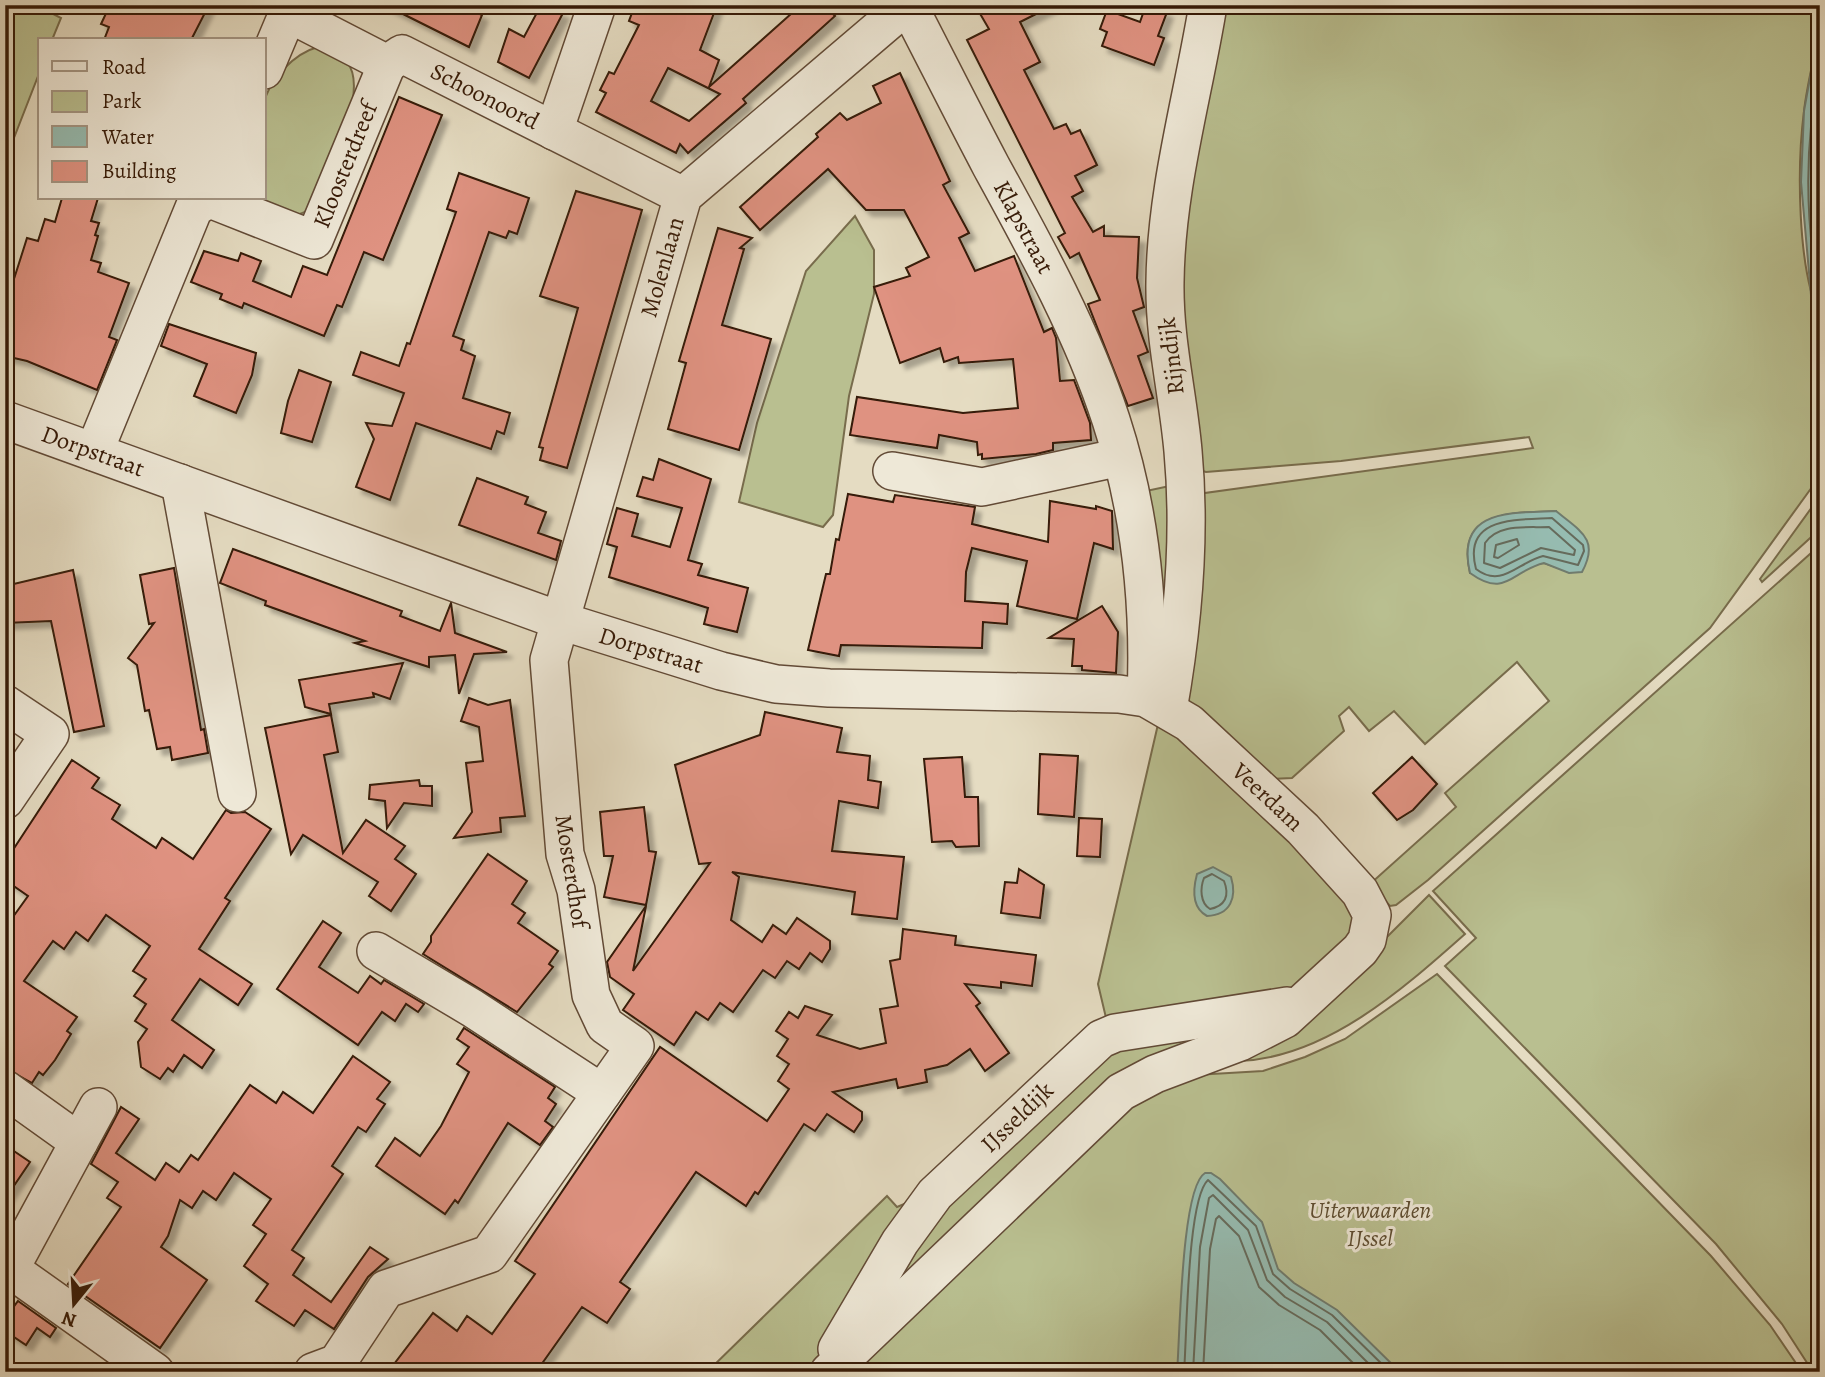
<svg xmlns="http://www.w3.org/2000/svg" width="1825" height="1377" font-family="Alegreya,serif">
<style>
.green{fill:#b9bf90;stroke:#786c4c;stroke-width:2;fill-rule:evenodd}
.water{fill:#96bcb1;stroke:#707b6d;stroke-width:2}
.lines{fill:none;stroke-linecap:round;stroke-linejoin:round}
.shore{stroke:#666b5c;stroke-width:2}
.building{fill:#df9281;stroke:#361a07;stroke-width:2;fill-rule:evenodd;filter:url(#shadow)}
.minor-casing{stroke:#624a36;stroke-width:40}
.minor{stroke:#eee8d7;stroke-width:37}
.labels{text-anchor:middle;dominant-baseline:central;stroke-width:6;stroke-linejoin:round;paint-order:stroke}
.street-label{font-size:24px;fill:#361a07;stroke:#eee8d7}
.park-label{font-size:24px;font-style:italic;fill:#5d4c30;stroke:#eee8d7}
</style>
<defs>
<filter id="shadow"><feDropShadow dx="6" dy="6" stdDeviation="2" flood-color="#0004"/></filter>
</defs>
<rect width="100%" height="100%" fill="#e5dcc2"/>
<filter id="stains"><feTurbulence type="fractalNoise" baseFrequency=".00286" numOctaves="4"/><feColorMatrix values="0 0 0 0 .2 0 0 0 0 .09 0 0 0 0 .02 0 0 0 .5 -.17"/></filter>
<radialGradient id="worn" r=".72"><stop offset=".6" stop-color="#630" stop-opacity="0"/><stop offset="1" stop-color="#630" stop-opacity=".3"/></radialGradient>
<g class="green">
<polygon points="5,5 36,5 61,18 52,40 40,40 40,71 5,161"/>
<path d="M1218 5H1820C1820 41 1808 75 1804 111 1797 165 1797 268 1820 317V476L1710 628 1428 880 1396 905 1390 906 1370 884 1456 807 1445 793 1549 701 1517 662 1425 744 1394 711 1369 731 1349 707 1339 716 1344 731 1292 778 1267 779 1188 700 1198 494 1533 448 1529 437 1341 461 1206 472 1196 469 1175 290ZM1556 511 1570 572 1544 563 1470 573C1455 510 1511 513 1556 511Z"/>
<path d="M318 47C325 50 337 53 343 58 375 83 328 171 316 202L305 212 292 217 264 206 259 198H264C264 168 260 134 264 104 268 80 295 53 318 47Z"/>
<polygon points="855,216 874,250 874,294 849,396 833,515 823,527 739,502 757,423 806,271"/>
<polygon points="1179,484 1168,658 1146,491"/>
<polygon points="1820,496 1820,529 1762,582 1760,579"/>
<polygon points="1820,545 1820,1372 1813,1372 1782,1324 1716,1244 1445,966 1476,938 1433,891"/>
<polygon points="1159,720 1204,751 1360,913 1359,930 1300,988 1107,1022 1098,984"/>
<path d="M1429 895 1465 934C1403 989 1326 1058 1239 1061L1362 962Z"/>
<polygon points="1437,974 1711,1256 1770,1325 1802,1372 855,1372 1114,1112 1178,1076 1263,1071 1305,1057 1345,1039"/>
<polygon points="1274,1011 1201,1046 854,1335 923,1217 1087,1059"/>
<polygon points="926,1195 810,1372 707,1372 887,1196 897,1207"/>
</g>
<g class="water">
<polygon points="1820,22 1820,317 1811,295 1801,182 1804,111"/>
<path d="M1556 511C1580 531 1600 539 1582 572L1569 573 1544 563C1511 571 1506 599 1470 573 1455 509 1510 513 1556 511Z"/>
<path d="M1213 867 1231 877C1237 897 1231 915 1207 916 1192 908 1193 889 1197 874Z"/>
<path d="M1205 1173H1211L1220 1179 1262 1222 1278 1269 1294 1283 1337 1310 1400 1372H1177C1180 1339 1181 1187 1205 1173Z"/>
</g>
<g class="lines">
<g class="shore">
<path d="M1820 67C1807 130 1805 193 1813 256 1815 270 1815 286 1820 299"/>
<polyline points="1820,113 1817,182 1820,240"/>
<path d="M1552 518 1583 545 1584 551 1578 565 1543 556C1518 562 1502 589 1476 569 1462 516 1517 520 1552 518Z"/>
<path d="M1549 527 1575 550 1574 555 1541 548 1500 568 1484 563 1485 543C1498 523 1528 528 1549 527Z"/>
<polygon points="1517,539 1519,545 1498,558 1494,557 1496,545"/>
<path d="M1212 874 1224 881C1230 896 1225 906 1210 909 1200 903 1200 888 1204 878Z"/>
<path d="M1184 1372C1187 1337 1187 1199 1208 1180L1256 1226 1273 1274 1290 1289 1332 1315 1390 1372"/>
<polyline points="1193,1372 1200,1247 1209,1198 1213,1195 1248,1230 1267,1280 1285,1297 1327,1322 1377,1372"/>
<polyline points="1203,1372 1210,1249 1216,1219 1219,1216 1239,1236 1259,1287 1279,1305 1320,1330 1362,1372"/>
</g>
</g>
<g class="building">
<polygon points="110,5 209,5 191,40 104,40 109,27 101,24"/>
<polygon points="385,5 462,5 482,15 469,47"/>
<polygon points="541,5 563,13 529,78 498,62 509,29 524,37"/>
<path d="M635 5H717L700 50 719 60 709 87 801 5H825L835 16 743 99 746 103 688 153 680 144 676 153 596 112 606 93 600 90 609 72 614 74 639 25 629 21ZM668 68 720 94 689 121 651 101Z"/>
<polygon points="975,5 1054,5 1020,22 1040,62 1024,70 1054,129 1066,124 1071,134 1080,130 1097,165 1075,176 1083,191 1072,197 1093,232 1104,226 1104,236 1139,237 1137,278 1144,307 1133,311 1148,352 1138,356 1153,398 1128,406 1088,304 1100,300 1079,253 1070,258 1058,237 1065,233 967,40 989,29"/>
<polygon points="1146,5 1167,12 1158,36 1164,38 1154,65 1102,46 1107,32 1100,29 1107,10 1140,22"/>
<polygon points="900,73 950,181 943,185 969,233 959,238 975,271 1014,256 1044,332 1052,328 1056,338 1060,381 1074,380 1090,423 1091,440 1053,443 1053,450 1036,454 982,459 982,454 978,455 977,442 939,435 937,448 850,435 857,397 963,413 1018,408 1013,359 959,363 958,357 944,362 940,348 900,363 874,287 910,276 906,268 929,257 904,210 866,210 828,169 760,230 740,207 818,137 816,134 840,113 847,120 881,103 873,86"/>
<polygon points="399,97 442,115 383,260 364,252 342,307 337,305 324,336 244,303 242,308 220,299 222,294 191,282 204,251 238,261 241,253 261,261 253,281 291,297 303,266 327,275"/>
<polygon points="459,173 529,198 517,234 509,231 506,238 489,232 453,336 464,340 461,350 475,356 463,398 510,413 504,434 497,431 491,449 416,423 390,500 356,487 374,439 366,423 392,426 404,393 353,375 361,352 399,366 407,343 410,344 456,212 447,209"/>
<polygon points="576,191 642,210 567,468 540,460 543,448 539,447 578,308 540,296"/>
<polygon points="62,198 98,198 91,221 99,223 95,235 98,236 91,260 101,263 98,272 129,283 109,337 117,340 97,390 27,361 5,356 5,307 21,257 27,238 38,241 45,219 55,222"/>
<polygon points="718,228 752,238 740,248 744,249 722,325 771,339 739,450 668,429 686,363 679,361"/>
<polygon points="169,324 256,353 252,375 236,413 194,396 207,364 161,346"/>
<polygon points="299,370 331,382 312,442 281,433 288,401"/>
<polygon points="659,459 711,479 688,560 702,564 698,575 748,588 737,632 704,624 708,608 609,577 617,547 607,544 617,508 638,514 632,536 670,547 682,508 637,496 643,477 653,480"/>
<polygon points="477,478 528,497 525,504 546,512 538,533 561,541 556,560 459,525"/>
<polygon points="848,494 893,502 895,495 975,507 972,524 1048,542 1050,501 1096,509 1096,506 1112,511 1113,549 1094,543 1077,619 1017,606 1027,561 972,548 966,572 965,601 1008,604 1007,624 983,622 982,648 841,645 839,656 808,650 826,574 830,574 836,539 839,540"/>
<polygon points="233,549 402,611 400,616 440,631 451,603 455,633 507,652 474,654 459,694 455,655 429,657 429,667 355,643 365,641 265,605 266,601 220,583"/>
<polygon points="174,568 201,730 204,729 208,753 172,760 170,747 157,749 149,710 145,711 137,665 128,658 154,623 149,624 140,575"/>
<polygon points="73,570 104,726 74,732 51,621 5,623 5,586"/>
<polygon points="1102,606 1118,632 1116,673 1082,670 1082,666 1072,666 1074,639 1049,638"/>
<polygon points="403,663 390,699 373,693 374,697 329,704 331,714 305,707 299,680"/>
<polygon points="469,698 488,705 510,700 525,816 500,818 501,832 454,838 472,812 466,763 483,761 479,727 461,721"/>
<polygon points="765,712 842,728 837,752 870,756 868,780 881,782 878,808 839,801 832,851 904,857 897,919 852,914 855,892 732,872 739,877 731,920 762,942 773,925 786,934 797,918 830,941 830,949 822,962 810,953 799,969 787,961 775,978 763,970 733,1012 720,1003 708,1020 696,1012 674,1045 623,1010 634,994 610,977 607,962 646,906 633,971 710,863 699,864 675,765 760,735"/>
<polygon points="331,715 338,752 324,755 343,853 366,820 405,846 395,859 416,874 391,911 369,896 378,882 303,835 291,854 265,728"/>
<polygon points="1040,754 1078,756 1074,817 1038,814"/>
<polygon points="962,757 965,797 978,797 979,846 956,847 952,841 932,842 924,759"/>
<polygon points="1412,757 1437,784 1413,810 1397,820 1373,793"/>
<polygon points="72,760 99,778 92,788 120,805 112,819 156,848 162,838 193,859 226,810 231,813 245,812 271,829 225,898 230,901 199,949 252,984 238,1005 200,979 172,1020 214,1050 202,1068 184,1055 173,1072 168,1068 160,1079 141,1067 138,1042 147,1029 135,1021 146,1004 134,996 146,979 133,971 150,946 106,915 88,941 76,932 64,949 53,941 24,981 77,1017 67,1031 71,1034 55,1060 43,1075 39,1072 32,1083 5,1068 5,928 28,896 5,880 5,862"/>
<polygon points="419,780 420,786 432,786 432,806 404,803 387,828 385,801 369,799 370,785"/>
<polygon points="644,807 649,851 656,852 646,905 604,897 613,856 604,856 600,812"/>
<polygon points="1079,818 1102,819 1100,857 1077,856"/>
<polygon points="488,854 527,881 512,904 525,913 518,923 558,951 549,964 553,967 517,1012 423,954 431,942 431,936"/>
<polygon points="1019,869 1044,885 1040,918 1001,913 1005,882 1017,883"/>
<polygon points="323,921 341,933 319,967 358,993 370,976 381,984 384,980 424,1004 418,1012 406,1004 395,1021 382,1012 358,1045 277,989"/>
<polygon points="903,929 956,936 955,945 1036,955 1032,986 1001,982 1001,988 965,984 980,1003 976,1006 1009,1053 985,1071 970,1049 947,1065 925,1070 927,1082 898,1088 896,1079 833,1092 862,1112 862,1120 854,1132 827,1114 815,1131 804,1124 758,1194 755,1192 746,1206 696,1172 620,1282 630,1289 607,1323 582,1307 536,1372 388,1372 433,1313 457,1331 467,1316 492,1334 535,1274 515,1261 660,1047 767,1121 789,1089 778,1081 789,1064 777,1056 788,1039 776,1031 789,1012 798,1018 805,1006 832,1015 817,1035 860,1049 886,1043 880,1009 898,1006 890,961 900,959"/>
<polygon points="464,1028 555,1087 548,1098 556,1104 545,1121 553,1127 540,1145 508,1123 458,1203 455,1200 445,1214 376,1166 395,1138 420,1156 441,1126 469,1072 457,1064 469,1047 457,1039"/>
<polygon points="353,1056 390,1082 377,1099 385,1104 366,1132 358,1127 332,1166 343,1174 292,1250 304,1258 293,1275 331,1302 370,1247 388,1259 368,1277 334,1329 305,1310 294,1326 256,1301 268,1284 244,1266 266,1234 253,1225 271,1199 234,1173 216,1200 203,1191 192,1208 180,1200 168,1236 161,1247 207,1280 160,1348 68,1284 121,1207 107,1198 118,1182 91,1164 121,1107 139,1119 116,1153 155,1180 166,1163 179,1172 191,1155 198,1160 250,1085 276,1103 283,1092 313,1113"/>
<polygon points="5,1145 30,1162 5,1199"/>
<polygon points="18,1301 56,1328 50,1337 37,1328 26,1345 5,1331 5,1304 12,1309"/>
</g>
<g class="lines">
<g class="minor-casing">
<g id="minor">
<path d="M908 5C936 59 963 113 991 166 1036 248 1082 331 1111 420 1140 509 1150 605 1146 698"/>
<polyline points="288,13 387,64 402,54 683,196"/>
<polyline points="264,70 288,13 284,5"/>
<polyline points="554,131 597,5"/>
<polyline points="210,199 314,240 387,64"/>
<polyline points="5,420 561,621 721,671 776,684 829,688 1119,694 1146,698 1189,723 1303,829 1360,892 1372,915 1367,940 1360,950 1285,1019 1240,1042 1155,1074 1121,1092 829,1372"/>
<polyline points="94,452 194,208 210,198"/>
<polyline points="892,471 982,487 1121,457"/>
<polyline points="180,483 237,793"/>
<polyline points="5,704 50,734 5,800"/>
<path d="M1168 710C1183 625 1191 537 1183 451 1178 394 1164 340 1165 282 1166 188 1193 97 1208 5"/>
<polyline points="376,951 472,1008 602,1093"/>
<polyline points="5,1089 79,1142 10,1269 155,1372"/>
<polyline points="79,1142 98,1107"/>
<polyline points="837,1349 900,1242 935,1194 1101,1039 1115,1033 1287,1006"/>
<polyline points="313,1372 337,1363 386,1289 489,1254 635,1046 605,1025 591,995 576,890 565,854 549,660 683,196 907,5"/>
</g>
</g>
<use href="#minor" class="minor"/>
</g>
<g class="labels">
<g class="street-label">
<text transform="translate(485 96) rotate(27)">Schoonoord</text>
<text transform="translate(345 165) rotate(-68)">Kloosterdreef</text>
<text transform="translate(1024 227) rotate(62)">Klapstraat</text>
<text transform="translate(662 267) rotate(-74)">Molenlaan</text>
<text transform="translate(1171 356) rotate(-97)">Rijndijk</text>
<text transform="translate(93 451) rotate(20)">Dorpstraat</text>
<text transform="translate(651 650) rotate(17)">Dorpstraat</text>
<text transform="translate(1268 797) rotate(43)">Veerdam</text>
<text transform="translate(572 871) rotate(81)">Mosterdhof</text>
<text transform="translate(1017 1117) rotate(-44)">IJsseldijk</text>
</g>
<g class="park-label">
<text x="1370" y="1210">Uiterwaarden<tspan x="1370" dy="28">IJssel</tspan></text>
</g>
</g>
<rect width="1825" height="1377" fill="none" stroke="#e5dcc2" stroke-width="28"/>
<rect x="7" y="7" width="1811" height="1363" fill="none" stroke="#361a07" stroke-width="3.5"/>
<rect x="14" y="14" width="1797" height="1349" fill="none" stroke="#361a07" stroke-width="2"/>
<rect x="38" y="38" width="228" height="161" fill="#eee8d7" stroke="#a49684" stroke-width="2"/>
<rect x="52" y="61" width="35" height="10" fill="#eee8d7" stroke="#a49684" stroke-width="2"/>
<text x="102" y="74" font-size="21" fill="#361a07">Road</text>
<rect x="52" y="91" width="35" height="21" fill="#b9bf90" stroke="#a49684" stroke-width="2"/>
<text x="102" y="108" font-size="21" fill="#361a07">Park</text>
<rect x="52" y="126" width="35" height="21" fill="#96bcb1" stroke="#a49684" stroke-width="2"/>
<text x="102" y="144" font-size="21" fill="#361a07">Water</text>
<rect x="52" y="161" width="35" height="21" fill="#df9281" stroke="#a49684" stroke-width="2"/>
<text x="102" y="178" font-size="21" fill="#361a07">Building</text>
<g transform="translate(74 1304) rotate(198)" stroke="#eee8d7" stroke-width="5" paint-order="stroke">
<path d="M0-5L12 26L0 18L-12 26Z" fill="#361a07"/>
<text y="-10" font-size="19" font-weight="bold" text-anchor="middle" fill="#361a07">N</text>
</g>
<rect width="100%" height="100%" filter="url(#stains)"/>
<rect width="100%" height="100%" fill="url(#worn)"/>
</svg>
